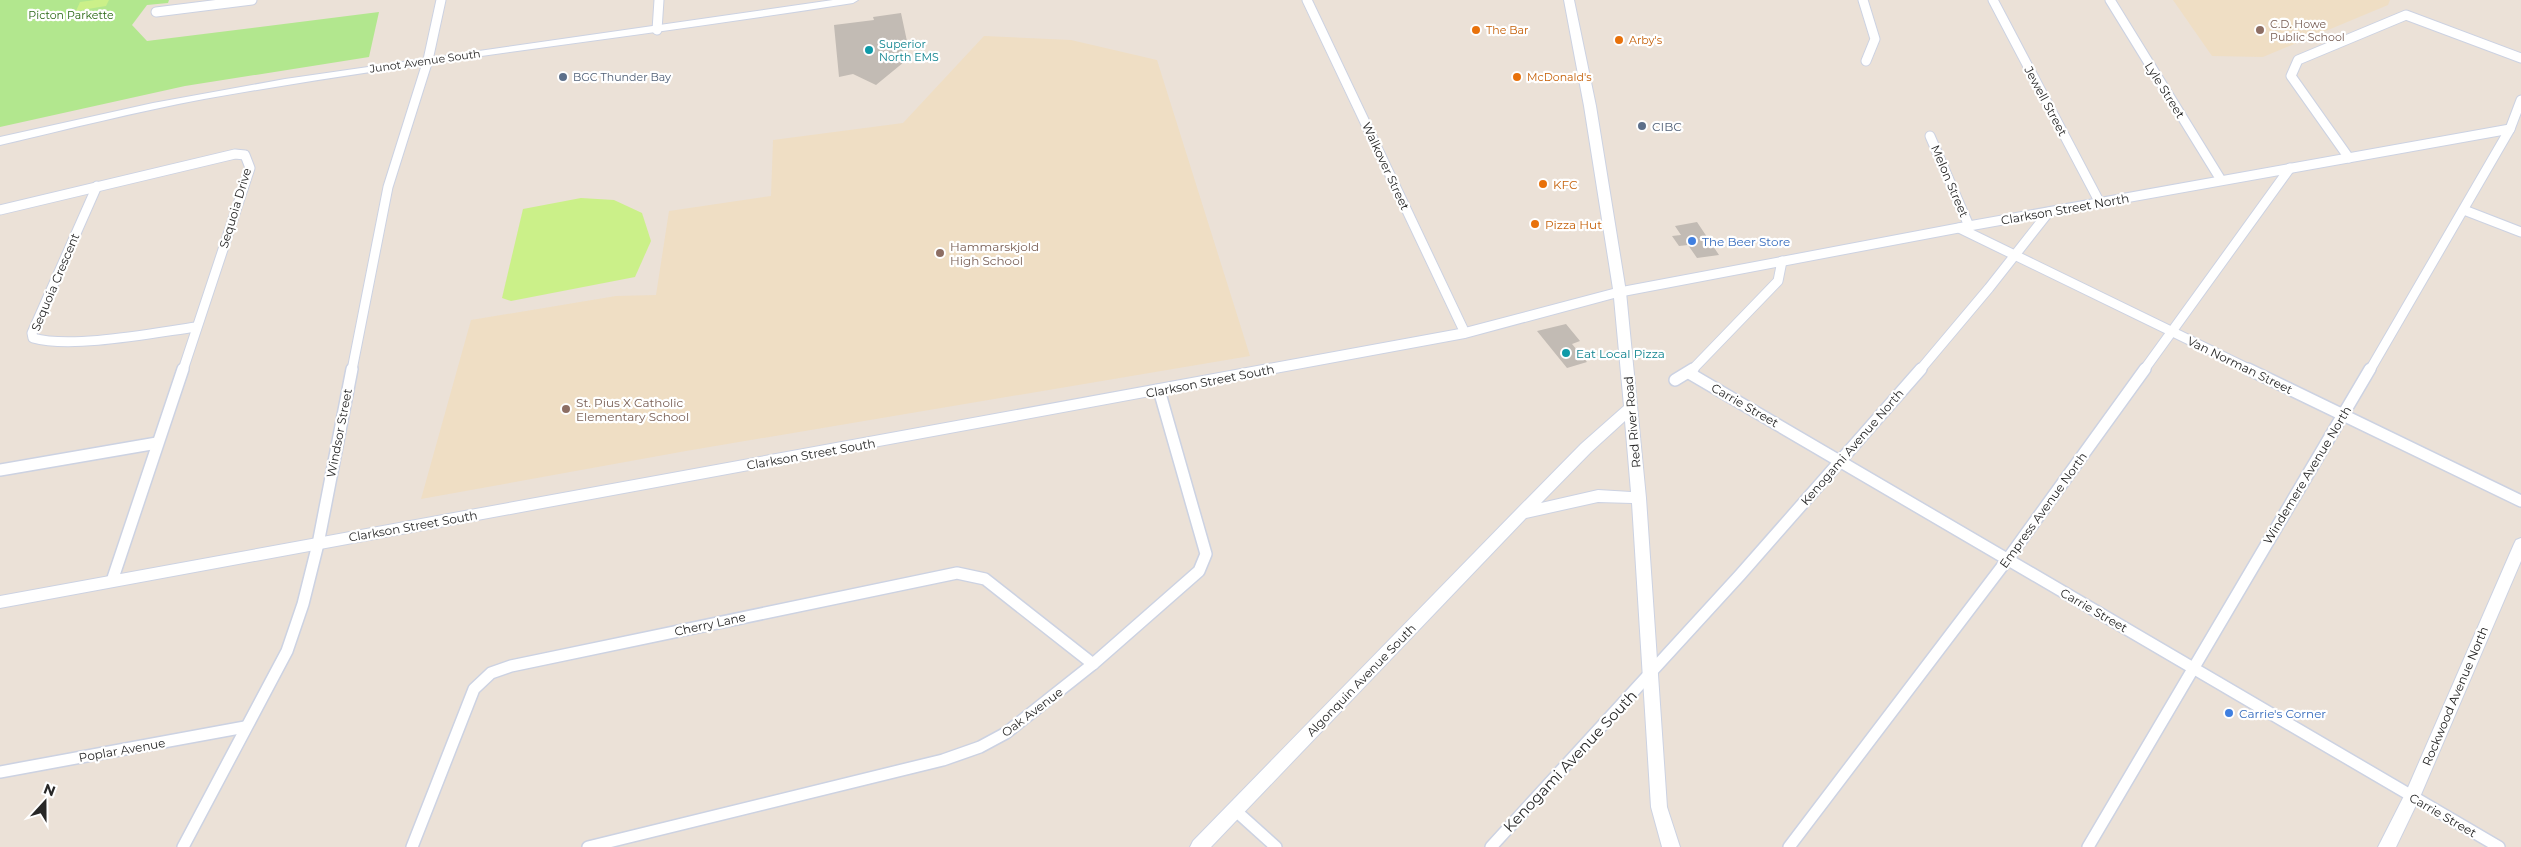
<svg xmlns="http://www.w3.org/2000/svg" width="2521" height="847" font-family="Montserrat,sans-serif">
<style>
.education{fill:#efdec4}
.green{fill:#b2e78e}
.pitch{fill:#cbf089}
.building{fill:#c2bbb4}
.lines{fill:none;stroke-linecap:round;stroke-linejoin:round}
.street-far1-casing{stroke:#ccd2e2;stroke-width:11}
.street-casing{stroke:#ccd2e2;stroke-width:14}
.secondary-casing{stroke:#ccd2e2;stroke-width:2}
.street-far1{stroke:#fff;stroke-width:9}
.street{stroke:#fff;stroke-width:11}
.secondary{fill:#fff;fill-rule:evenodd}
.food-dot{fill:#e8710a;stroke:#fff;stroke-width:2}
.education-dot{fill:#8d6e63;stroke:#fff;stroke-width:2}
.culture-dot{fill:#0f9aa8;stroke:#fff;stroke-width:2}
.service-dot{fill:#5c6f8a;stroke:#fff;stroke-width:2}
.shop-dot{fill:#3f7fe0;stroke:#fff;stroke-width:2}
.labels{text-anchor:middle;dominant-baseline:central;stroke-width:4.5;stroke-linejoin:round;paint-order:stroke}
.far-park-label{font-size:11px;fill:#2a6814;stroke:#fff}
.far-education-label{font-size:11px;fill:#785e54;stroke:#fff;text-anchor:start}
.far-food-label{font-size:11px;fill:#c56008;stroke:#fff;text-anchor:start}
.far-culture-label{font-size:11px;fill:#0d838f;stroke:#fff;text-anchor:start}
.far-street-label{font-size:11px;fill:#272727;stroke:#fff}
.far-service-label{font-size:11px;fill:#4e5e75;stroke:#fff;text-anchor:start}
.street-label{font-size:12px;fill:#272727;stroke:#fff}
.service-label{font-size:12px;fill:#4e5e75;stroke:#fff;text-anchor:start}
.food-label{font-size:12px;fill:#c56008;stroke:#fff;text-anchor:start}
.shop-label{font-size:12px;fill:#366cbe;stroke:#fff;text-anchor:start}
.education-label{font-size:12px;fill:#785e54;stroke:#fff;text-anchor:start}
.culture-label{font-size:12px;fill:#0d838f;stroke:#fff;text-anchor:start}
.near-street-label{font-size:15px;fill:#272727;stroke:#fff}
</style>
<rect width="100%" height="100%" fill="#ebe1d7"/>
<g class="education">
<polygon points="2173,0 2390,0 2388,5 2263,57 2212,56"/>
<polygon points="984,36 1071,40 1157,60 1250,356 686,451 421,499 471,320 616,296 656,295 669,211 771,196 773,140 903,123"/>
</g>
<polygon class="green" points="0,0 169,0 168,3 147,5 132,25 147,41 379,12 369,57 185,86 0,127"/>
<g class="pitch">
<polygon points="95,0 109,0 106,6 76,11 80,2"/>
<polygon points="581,198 614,200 642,213 651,241 635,277 511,301 502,298 523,209"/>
</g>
<g class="building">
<polygon points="901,13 908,46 902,47 904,62 876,85 853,74 839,77 834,25 874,20 873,17"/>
<polygon points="1697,222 1719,255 1697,258 1688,245 1679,246 1672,236 1681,235 1675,226"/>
<polygon points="1566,324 1580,341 1572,344 1587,362 1567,368 1537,331"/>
</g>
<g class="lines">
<g class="street-far1-casing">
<g id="street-far1">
<polyline points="1307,0 1465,333"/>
<polyline points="1863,0 1875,39 1866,61"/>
<polyline points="1993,0 2100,203"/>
<polyline points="2110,0 2221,180"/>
<polyline points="156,12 252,0"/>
<polyline points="657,30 659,0"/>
<polyline points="1930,136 1969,226"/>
<polyline points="2349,158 2291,76 2298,60 2406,15 2521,58"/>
<path d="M97 186 32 333 33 338C72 349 153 333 196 327"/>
<polyline points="0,210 235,154 245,155 250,168 183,370"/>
<polyline points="2464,210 2521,232"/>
<polyline points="1959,228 2251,370"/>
<polyline points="1620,292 1969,226 2510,129"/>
<polyline points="352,370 388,187 428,60 441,0"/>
<polyline points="1692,370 1778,281 1782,261"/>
<polyline points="1920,370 1989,288 2048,213"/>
<polyline points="2144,370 2290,168"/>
<polyline points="2370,370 2510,129 2521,100"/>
</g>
</g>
<g class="street-casing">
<g id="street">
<polyline points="2248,369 2521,501"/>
<polyline points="1689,373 2499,847"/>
<polyline points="1675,380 1693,369"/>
<polyline points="0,470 157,443"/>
<polyline points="112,581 183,369"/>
<polyline points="0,772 245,727"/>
<polyline points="1236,811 1276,847"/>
<polyline points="183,847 287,651 303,604 318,544 352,369"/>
<polyline points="412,847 474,689 491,673 511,666 957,573 985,579 1093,664"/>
<polyline points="588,847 943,760 980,747 1006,733 1093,664 1199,571 1206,554 1159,390"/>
<polyline points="1491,847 1740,575 1921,369"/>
<polyline points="1789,847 2007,560 2145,369"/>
<polyline points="2088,847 2370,369"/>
</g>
</g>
<g class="secondary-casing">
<g id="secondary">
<path d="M833 0H858L853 3C637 37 419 61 204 99 135 112 68 129 0 145V137L153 103 285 79Z"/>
<path d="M1564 0H1574L1596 106 1626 292 1646 498 1667 807 1680 847H1662L1651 807 1632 503 1598 502 1526 518 1211 847H1190L1193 841 1517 509 1581 444 1624 406 1614 298 1465 338 0 608V596L1465 328 1613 289 1584 106ZM1625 421 1631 492 1598 490 1541 503 1591 452Z"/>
<polygon points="2521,538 2521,561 2420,797 2396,847 2378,847 2406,792 2514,544 2516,540"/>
</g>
</g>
<use href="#street-far1" class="street-far1"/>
<use href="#street" class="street"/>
<use href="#secondary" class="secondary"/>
</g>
<g class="food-dot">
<circle cx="1476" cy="30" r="5"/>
<circle cx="1619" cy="40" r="5"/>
<circle cx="1517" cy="77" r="5"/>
<circle cx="1543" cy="184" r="5"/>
<circle cx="1535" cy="224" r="5"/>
</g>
<g class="education-dot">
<circle cx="2260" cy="30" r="5"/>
<circle cx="940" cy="253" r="5"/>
<circle cx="566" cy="409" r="5"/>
</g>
<g class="culture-dot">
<circle cx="869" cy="50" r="5"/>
<circle cx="1566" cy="353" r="5"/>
</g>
<g class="service-dot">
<circle cx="563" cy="77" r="5"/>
<circle cx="1642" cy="126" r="5"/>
</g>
<g class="shop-dot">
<circle cx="1692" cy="241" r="5"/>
<circle cx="2229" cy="713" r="5"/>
</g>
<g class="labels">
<g class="far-park-label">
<text x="71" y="15">Picton Parkette</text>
</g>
<g class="far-education-label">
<text x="2270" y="24">C.D. Howe<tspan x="2270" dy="13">Public School</tspan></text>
</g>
<g class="far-food-label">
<text x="1486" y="30">The Bar</text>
<text x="1629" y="40">Arby's</text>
<text x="1527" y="77">McDonald's</text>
</g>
<g class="far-culture-label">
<text x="879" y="44">Superior<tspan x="879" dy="13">North EMS</tspan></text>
</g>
<g class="far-street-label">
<text transform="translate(425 61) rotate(-8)">Junot Avenue South</text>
</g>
<g class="far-service-label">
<text x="573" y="77">BGC Thunder Bay</text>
</g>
<g class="street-label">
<text transform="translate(2165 90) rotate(58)">Lyle Street</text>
<text transform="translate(2046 101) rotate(62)">Jewell Street</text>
<text transform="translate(1386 166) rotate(65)">Walkover Street</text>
<text transform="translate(1950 181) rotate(67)">Melon Street</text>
<text transform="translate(235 208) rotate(-73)">Sequoia Drive</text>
<text transform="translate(2065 209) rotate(-10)">Clarkson Street North</text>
<text transform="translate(55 282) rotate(-67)">Sequoia Crescent</text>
<text transform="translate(2240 365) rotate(26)">Van Norman Street</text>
<text transform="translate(1210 381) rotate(-11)">Clarkson Street South</text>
<text transform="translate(1745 405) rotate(30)">Carrie Street</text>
<text transform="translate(1632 422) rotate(-95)">Red River Road</text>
<text transform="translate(339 433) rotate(-79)">Windsor Street</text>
<text transform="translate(1852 447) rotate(-49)">Kenogami Avenue North</text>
<text transform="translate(811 454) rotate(-10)">Clarkson Street South</text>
<text transform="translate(2307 475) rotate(-59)">Windemere Avenue North</text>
<text transform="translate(2043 510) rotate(-54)">Empress Avenue North</text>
<text transform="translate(413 526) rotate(-10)">Clarkson Street South</text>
<text transform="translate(2094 610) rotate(30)">Carrie Street</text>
<text transform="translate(710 624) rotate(-12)">Cherry Lane</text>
<text transform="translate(1361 680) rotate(-46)">Algonquin Avenue South</text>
<text transform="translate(2455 696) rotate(-67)">Rockwood Avenue North</text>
<text transform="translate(1032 712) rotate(-37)">Oak Avenue</text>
<text transform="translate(122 750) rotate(-10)">Poplar Avenue</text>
<text transform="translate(2443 815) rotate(30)">Carrie Street</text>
</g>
<g class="service-label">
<text x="1652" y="126">CIBC</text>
</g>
<g class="food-label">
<text x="1553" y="184">KFC</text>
<text x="1545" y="224">Pizza Hut</text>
</g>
<g class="shop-label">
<text x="1702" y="241">The Beer Store</text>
<text x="2239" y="713">Carrie's Corner</text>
</g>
<g class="education-label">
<text x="950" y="246">Hammarskjold<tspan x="950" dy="14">High School</tspan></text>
<text x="576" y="402">St. Pius X Catholic<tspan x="576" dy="14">Elementary School</tspan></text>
</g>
<g class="culture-label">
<text x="1576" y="353">Eat Local Pizza</text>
</g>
<g class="near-street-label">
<text transform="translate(1570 761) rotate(-47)">Kenogami Avenue South</text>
</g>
</g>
<g transform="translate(45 802) rotate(21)" stroke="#ffffff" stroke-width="4" paint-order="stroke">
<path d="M0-4L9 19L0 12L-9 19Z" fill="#272727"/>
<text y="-8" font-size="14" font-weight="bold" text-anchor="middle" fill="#272727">N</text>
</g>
</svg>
